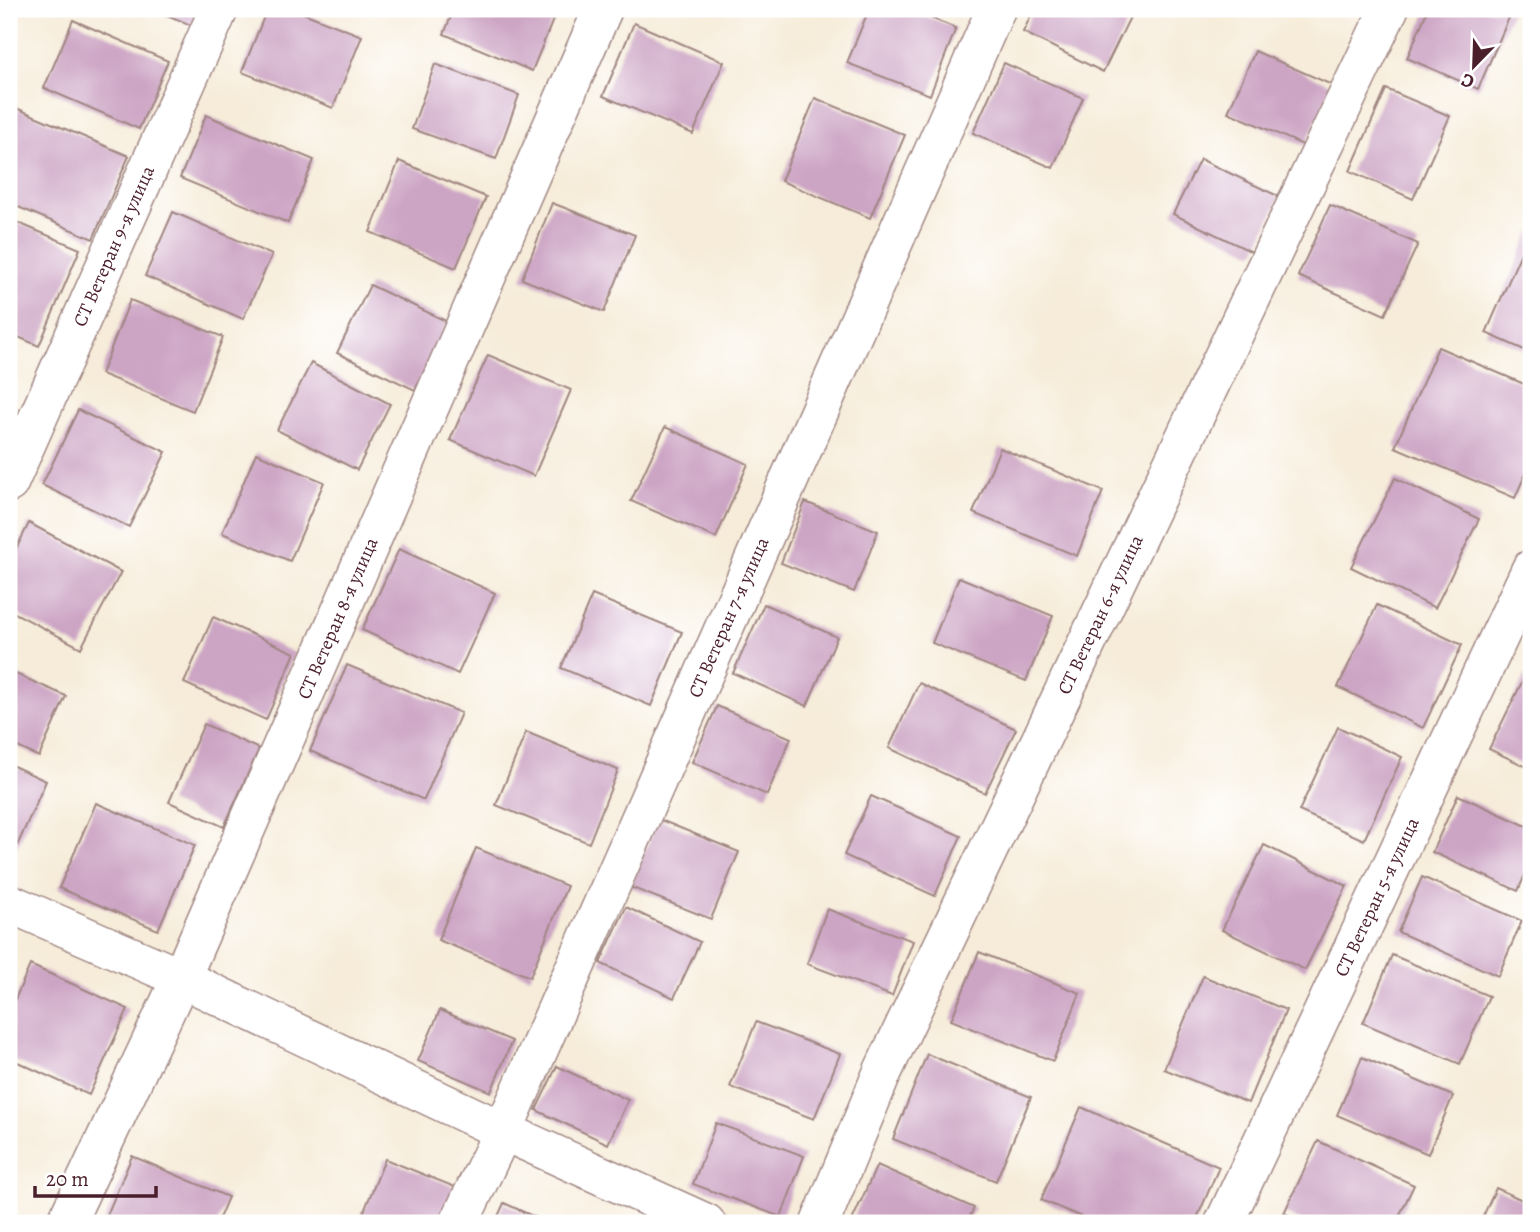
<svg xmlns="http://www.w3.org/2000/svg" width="1540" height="1232" font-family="Alegreya,serif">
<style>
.building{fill:#cca4c4}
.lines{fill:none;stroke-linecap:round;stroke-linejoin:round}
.minor-casing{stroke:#a08682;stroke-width:41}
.minor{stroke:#fff;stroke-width:38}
.labels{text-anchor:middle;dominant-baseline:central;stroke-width:6;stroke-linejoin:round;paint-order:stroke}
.street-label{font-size:19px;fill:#4a1f2b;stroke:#fff}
</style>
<rect width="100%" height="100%" fill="#fff"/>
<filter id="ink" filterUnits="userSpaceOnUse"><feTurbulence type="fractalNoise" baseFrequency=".0143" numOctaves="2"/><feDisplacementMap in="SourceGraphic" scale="14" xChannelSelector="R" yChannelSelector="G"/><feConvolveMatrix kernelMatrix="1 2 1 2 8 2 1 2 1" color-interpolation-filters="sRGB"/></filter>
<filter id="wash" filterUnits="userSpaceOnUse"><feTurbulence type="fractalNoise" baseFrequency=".00686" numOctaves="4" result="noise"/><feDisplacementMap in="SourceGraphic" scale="28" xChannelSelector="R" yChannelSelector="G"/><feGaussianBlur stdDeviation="1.57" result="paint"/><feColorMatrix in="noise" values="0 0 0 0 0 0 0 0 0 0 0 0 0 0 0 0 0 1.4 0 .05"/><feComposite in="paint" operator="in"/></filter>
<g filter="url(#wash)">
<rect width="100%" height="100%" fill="#f6ecd9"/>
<g id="blocks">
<g class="building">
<polygon points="153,9 199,9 193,26"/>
<polygon points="267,9 293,9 362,36 333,108 242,72"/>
<polygon points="454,9 539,9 555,15 532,71 444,34"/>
<polygon points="869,9 908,9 956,28 930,95 847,63"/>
<polygon points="1034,9 1134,9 1103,72 1023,32"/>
<polygon points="1428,9 1500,9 1511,13 1478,89 1407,58"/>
<polygon points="73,20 168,61 139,129 44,88"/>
<polygon points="634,23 724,62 693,134 603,96"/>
<polygon points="1255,51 1332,85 1305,146 1228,112"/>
<polygon points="1004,63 1083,98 1053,168 973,133"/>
<polygon points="435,64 519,95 496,159 412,129"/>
<polygon points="1386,89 1450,116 1413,199 1350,171"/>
<polygon points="815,98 905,135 870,218 781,181"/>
<polygon points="9,105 129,156 93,239 9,203"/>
<polygon points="206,115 314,160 288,223 180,178"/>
<polygon points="1200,159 1280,197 1254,253 1173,214"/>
<polygon points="399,161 486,197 456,268 370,232"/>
<polygon points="552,203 635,235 604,312 522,279"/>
<polygon points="1330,205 1418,244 1385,315 1298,276"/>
<polygon points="173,212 272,255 243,319 145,276"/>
<polygon points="9,219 80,249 39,346 9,333"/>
<polygon points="1531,230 1531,353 1486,333"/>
<polygon points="370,285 448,322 415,390 337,353"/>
<polygon points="130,300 223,337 193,411 101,374"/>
<polygon points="1438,347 1531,387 1531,461 1515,498 1395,447"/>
<polygon points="488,355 571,390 534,476 450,440"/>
<polygon points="311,363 390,404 357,470 277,430"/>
<polygon points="78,410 166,452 129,527 42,485"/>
<polygon points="665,427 748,464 716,538 631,501"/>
<polygon points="1000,448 1103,491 1077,556 973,513"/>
<polygon points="256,453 324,482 290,561 222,533"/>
<polygon points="1395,478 1479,519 1435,608 1351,567"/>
<polygon points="805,502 878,531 854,592 781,563"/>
<polygon points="29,523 121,572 81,648 9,610 9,563"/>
<polygon points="399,549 495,593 458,674 362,630"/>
<polygon points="959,577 1053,616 1026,681 932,643"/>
<polygon points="592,595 682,632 651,706 561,668"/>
<polygon points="764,604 837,637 807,706 733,673"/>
<polygon points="1377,605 1462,645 1423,728 1338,687"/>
<polygon points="213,617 295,653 266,720 184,683"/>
<polygon points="347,665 461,713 424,800 310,751"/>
<polygon points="9,671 66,696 39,757 9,743"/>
<polygon points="1526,674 1531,677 1531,769 1489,749"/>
<polygon points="919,683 1016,729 985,793 889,748"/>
<polygon points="717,706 791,738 767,795 692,762"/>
<polygon points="204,724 259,749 224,827 169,802"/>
<polygon points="1338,727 1402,757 1364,840 1299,811"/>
<polygon points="526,732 618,770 589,843 496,805"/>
<polygon points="9,764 46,781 9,864"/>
<polygon points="1458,795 1531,828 1531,861 1518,891 1432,852"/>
<polygon points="871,796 961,836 935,896 844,855"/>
<polygon points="96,803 195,845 158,930 59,888"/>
<polygon points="658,819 739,852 711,919 630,887"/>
<polygon points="1264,845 1347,886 1305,970 1222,930"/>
<polygon points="476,848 567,886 530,977 438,940"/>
<polygon points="1422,877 1522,921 1498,976 1398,932"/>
<polygon points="626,907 700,942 674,998 600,963"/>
<polygon points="827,909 913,941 892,996 807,964"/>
<polygon points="979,952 1080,993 1053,1061 951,1020"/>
<polygon points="1392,955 1489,996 1460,1064 1363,1023"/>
<polygon points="30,965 128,1009 89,1095 9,1058 9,1013"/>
<polygon points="1203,976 1286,1010 1248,1103 1164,1069"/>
<polygon points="440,1010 512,1041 491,1092 418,1061"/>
<polygon points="756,1022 840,1054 814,1119 730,1087"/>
<polygon points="927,1054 1031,1097 996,1181 893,1139"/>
<polygon points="1362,1057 1453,1096 1428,1154 1337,1115"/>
<polygon points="557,1066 628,1100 608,1144 536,1110"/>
<polygon points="1081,1107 1219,1167 1195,1223 1096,1223 1041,1200"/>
<polygon points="716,1123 804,1156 781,1217 693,1184"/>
<polygon points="1318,1141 1414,1185 1396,1223 1305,1223 1284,1213"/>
<polygon points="132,1156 228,1197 217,1223 108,1223 104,1222"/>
<polygon points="385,1159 455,1187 440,1223 386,1223 363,1214"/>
<polygon points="877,1165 974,1208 967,1223 851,1223"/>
<polygon points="1496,1188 1531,1204 1531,1223 1480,1223"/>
<polygon points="504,1203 548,1223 495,1223"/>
</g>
</g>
</g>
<g filter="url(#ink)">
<use href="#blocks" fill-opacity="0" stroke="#a08682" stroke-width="2"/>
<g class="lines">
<g class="minor-casing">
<g id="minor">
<path id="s1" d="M9 483 219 9"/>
<polyline points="9,903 181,978 503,1131 706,1223"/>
<path id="s2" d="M66 1223 181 978 603 9"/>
<path id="s3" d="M459 1223 503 1131 996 9"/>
<path id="s4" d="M820 1223 883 1071 1389 9"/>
<path id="s5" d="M1224 1223 1531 569"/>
</g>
</g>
<use href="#minor" class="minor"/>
</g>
</g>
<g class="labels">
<g class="street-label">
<text stroke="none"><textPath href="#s1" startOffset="259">СТ Ветеран 9-я улица</textPath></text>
<text stroke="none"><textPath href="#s4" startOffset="670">СТ Ветеран 6-я улица</textPath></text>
<text stroke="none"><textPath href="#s2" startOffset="663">СТ Ветеран 8-я улица</textPath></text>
<text stroke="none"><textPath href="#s3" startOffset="663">СТ Ветеран 7-я улица</textPath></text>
<text stroke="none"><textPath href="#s5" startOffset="360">СТ Ветеран 5-я улица</textPath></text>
</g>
</g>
<rect width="1540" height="1232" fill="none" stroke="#fff" stroke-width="35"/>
<g transform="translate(1474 66) rotate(203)" stroke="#ffffff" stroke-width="5" paint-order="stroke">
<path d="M0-5L12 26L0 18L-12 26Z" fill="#4a1f2b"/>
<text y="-10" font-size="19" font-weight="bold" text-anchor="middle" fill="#4a1f2b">С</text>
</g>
<path d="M35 1186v10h121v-10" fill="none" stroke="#4a1f2b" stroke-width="3.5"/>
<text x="46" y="1186" font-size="21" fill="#4a1f2b" stroke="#ffffff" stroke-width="5" paint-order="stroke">20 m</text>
</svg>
